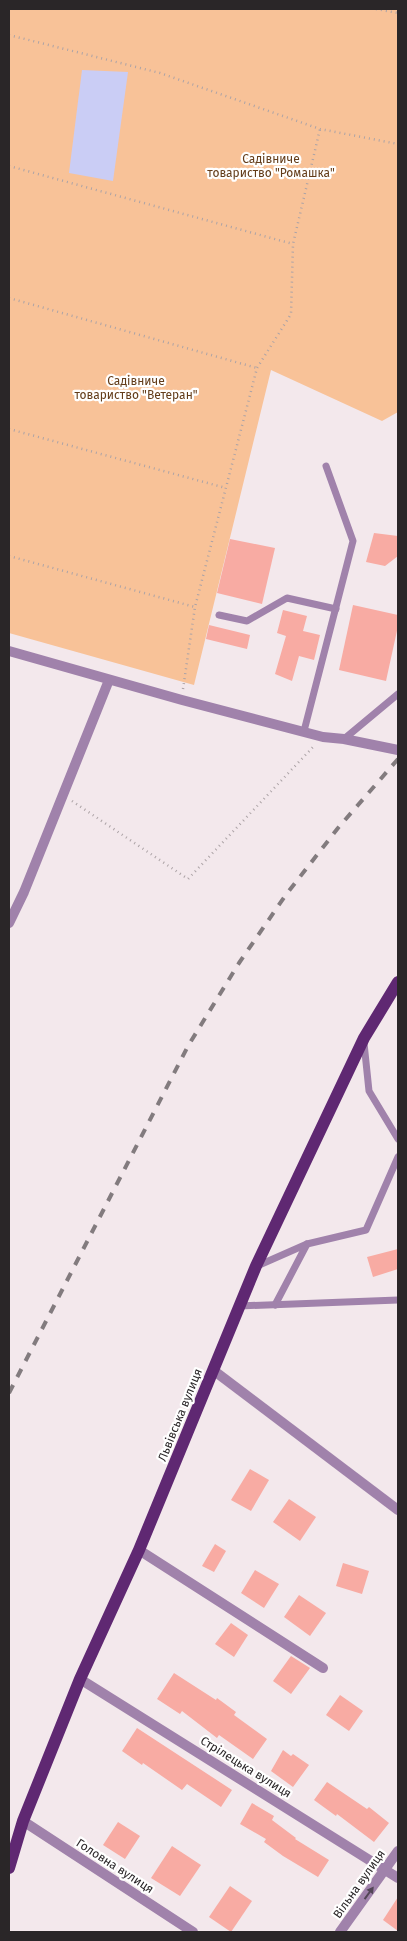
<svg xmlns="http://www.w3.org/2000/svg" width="407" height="1941" font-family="'Fira Sans',sans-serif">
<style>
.green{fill:#f8c298}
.water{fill:#cacdf5}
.building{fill:#f8aba3}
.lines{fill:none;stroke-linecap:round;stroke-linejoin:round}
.path{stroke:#aca3a6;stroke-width:2.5;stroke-dasharray:1 4;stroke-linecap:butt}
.lane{stroke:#a082ab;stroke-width:7}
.street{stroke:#a082ab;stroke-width:10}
.primary{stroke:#5f2872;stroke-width:12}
.rail{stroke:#827b7e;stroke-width:4;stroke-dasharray:9 9;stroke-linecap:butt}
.oneway{fill:#534656}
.labels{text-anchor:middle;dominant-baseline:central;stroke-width:4.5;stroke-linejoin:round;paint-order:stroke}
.park-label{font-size:12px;fill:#633c19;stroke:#fff}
.street-label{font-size:12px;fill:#2a2628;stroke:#fff}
</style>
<rect width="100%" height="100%" fill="#f3e8ec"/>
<polygon class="green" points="9,9 398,9 398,412 382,421 271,370 194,685 9,633"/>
<polygon class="water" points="82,70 128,72 113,181 69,173"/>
<g class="building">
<polygon points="374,533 398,536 398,556 385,566 366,562"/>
<polygon points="230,539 275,548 262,604 217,593"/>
<polygon points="353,605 398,615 398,626 386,681 339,670"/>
<polygon points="283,610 307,616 303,631 320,635 314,660 299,656 292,681 275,674 286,636 277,633"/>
<polygon points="209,625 250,635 247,649 206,639"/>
<polygon points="398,1249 398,1269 373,1277 367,1257"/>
<polygon points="250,1469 269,1480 251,1511 231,1500"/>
<polygon points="289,1499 316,1517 300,1541 273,1522"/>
<polygon points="215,1544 226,1551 214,1572 202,1566"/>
<polygon points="343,1563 369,1571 362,1594 336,1586"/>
<polygon points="255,1570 279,1584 264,1608 241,1593"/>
<polygon points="299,1595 326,1613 310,1636 284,1617"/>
<polygon points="231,1623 248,1635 234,1657 215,1644"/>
<polygon points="291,1656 310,1668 291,1694 273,1681"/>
<polygon points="174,1673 216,1700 217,1698 236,1712 234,1715 267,1739 253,1759 219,1735 217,1738 182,1711 180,1714 157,1699"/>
<polygon points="340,1695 363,1711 349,1731 326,1715"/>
<polygon points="137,1728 232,1790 221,1807 187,1784 182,1790 143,1763 142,1765 122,1751"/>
<polygon points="283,1750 291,1756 293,1754 309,1765 293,1787 271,1771"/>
<polygon points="327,1782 367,1809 369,1807 389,1823 374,1842 337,1814 336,1816 314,1800"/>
<polygon points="252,1803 274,1816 272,1820 296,1838 295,1839 329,1860 318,1877 283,1856 264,1842 266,1839 240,1824"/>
<polygon points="118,1822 140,1836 125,1859 103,1845"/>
<polygon points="172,1846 201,1865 180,1896 151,1878"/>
<polygon points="230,1886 252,1901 231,1932 209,1917"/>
<polygon points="398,1897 398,1931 383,1920"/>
</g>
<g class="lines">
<g class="path">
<polyline points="376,9 398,13"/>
<polyline points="9,35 160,73 320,129 398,144"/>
<polyline points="9,166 293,244"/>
<polyline points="9,298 257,368"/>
<polyline points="9,429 226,488"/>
<polyline points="9,556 195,607"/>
<polyline points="183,689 195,607 257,368 291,314 293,244 320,129"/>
<polyline points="72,801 188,879 314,746"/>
</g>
<g class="lane">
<polyline points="219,615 247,621 287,598 336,609"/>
<polyline points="304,731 353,541 326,466"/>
<polyline points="344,739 398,694"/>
<polyline points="364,1043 369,1091 398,1139"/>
<polyline points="257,1266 307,1244 366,1230 398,1157"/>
<polyline points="275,1305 307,1244"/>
<polyline points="239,1306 398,1300"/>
</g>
<g class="street">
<polyline points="9,651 182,700 323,737 344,739 398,750"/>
<polyline points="9,923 24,892 109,680"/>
<polyline points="213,1370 398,1510"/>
<polyline points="139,1550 323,1668"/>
<polyline points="80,1679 398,1878"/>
<polyline points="23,1821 193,1932"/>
<polyline points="340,1932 398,1851"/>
</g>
<polyline class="primary" points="9,1868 23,1821 80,1679 139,1550 256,1266 364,1038 398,982"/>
<polyline class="rail" points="9,1393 188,1046 239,963 285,896 338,828 398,759"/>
</g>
<defs><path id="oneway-solid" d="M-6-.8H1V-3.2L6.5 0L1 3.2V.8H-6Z" transform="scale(1.25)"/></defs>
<use class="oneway" href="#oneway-solid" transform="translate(369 1893) rotate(-54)"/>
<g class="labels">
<g class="park-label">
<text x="271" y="159">Садівниче<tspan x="271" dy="14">товариство "Ромашка"</tspan></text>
<text x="136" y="381">Садівниче<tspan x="136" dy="14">товариство "Ветеран"</tspan></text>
</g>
<g class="street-label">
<text transform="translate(180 1415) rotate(-68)">Львівська вулиця</text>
<text transform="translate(246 1767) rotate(32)">Стрілецька вулиця</text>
<text transform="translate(115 1866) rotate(33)">Головна вулиця</text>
<text transform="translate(359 1884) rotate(-55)">Вільна вулиця</text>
</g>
</g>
<rect width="407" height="1941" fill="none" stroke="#2a2628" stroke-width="20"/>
</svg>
